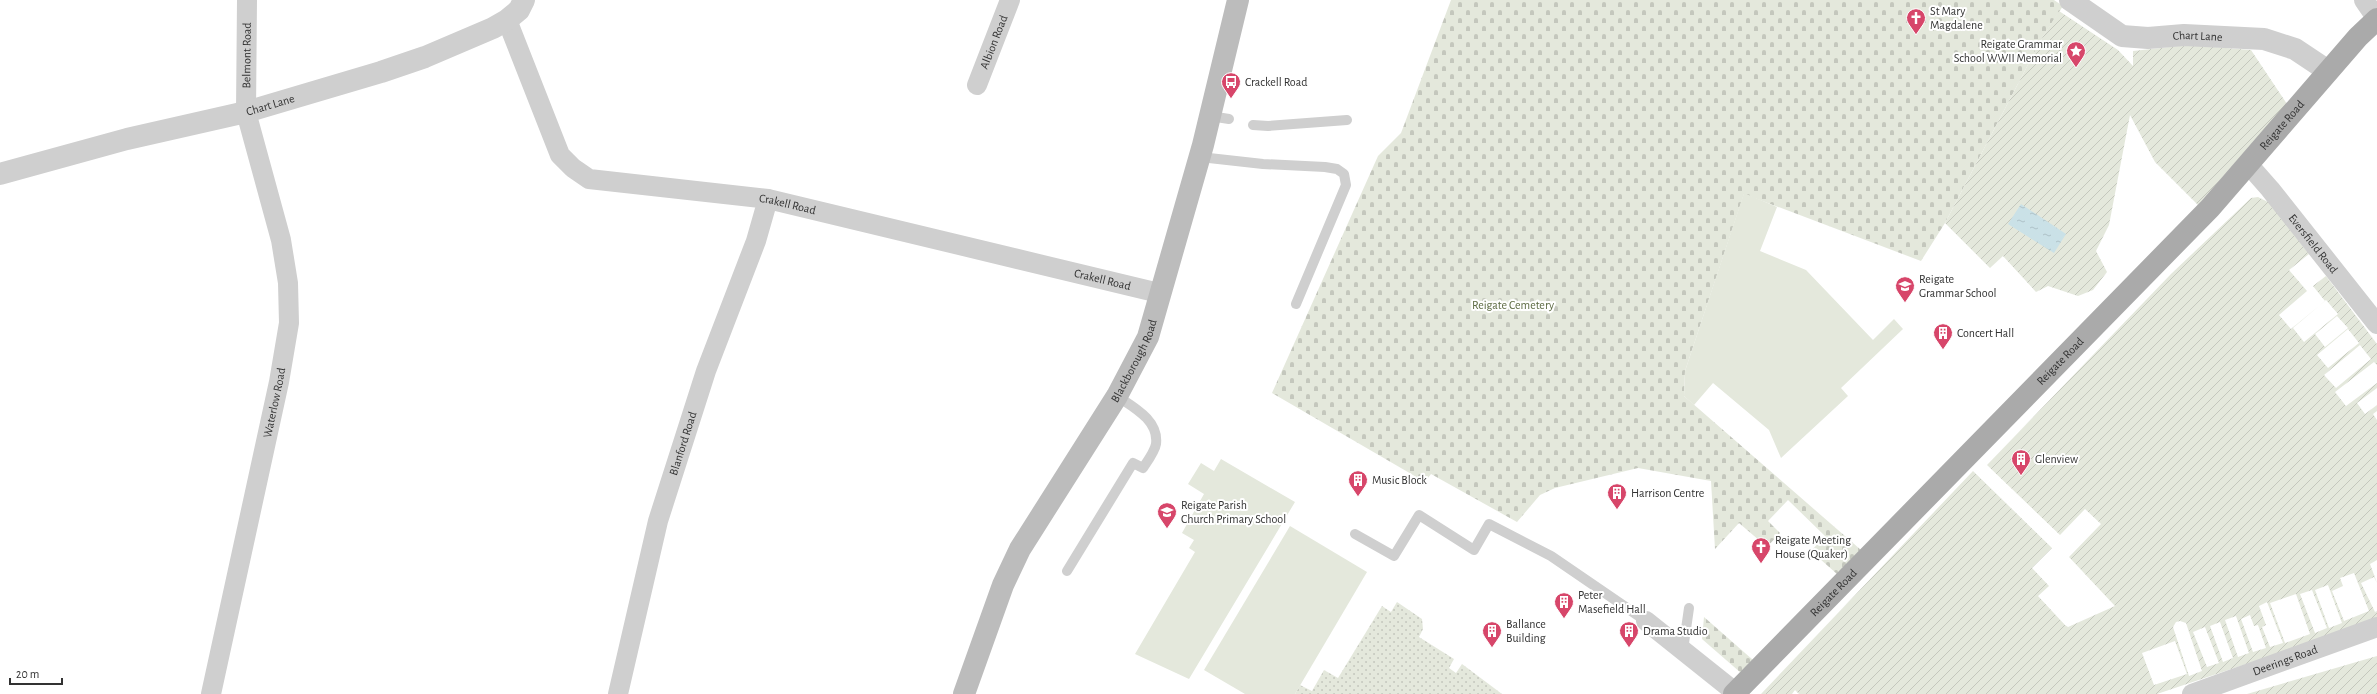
<svg xmlns="http://www.w3.org/2000/svg" width="2377" height="694" font-family="'Alegreya Sans',sans-serif">
<style>
.grass{fill:url(#grass-dots)}
.cemetery{fill:url(#cemetery-stones)}
.park{fill:#e4e8dc}
.garden{fill:url(#garden-furrows);fill-rule:evenodd}
.water{fill:url(#water-ripples)}
.lines{fill:none;stroke-linecap:round;stroke-linejoin:round}
.service{stroke:#cfcfcf;stroke-width:10}
.minor{stroke:#cfcfcf;stroke-width:20}
.tertiary{stroke:#cfcfcf;stroke-width:22}
.secondary{stroke:#bcbcbc;stroke-width:22}
.primary{stroke:#aaa;stroke-width:22}
.labels{text-anchor:middle;dominant-baseline:central;stroke-width:4;stroke-linejoin:round;paint-order:stroke}
.poi-label{font-size:12px;fill:#323232;stroke:#fff;text-anchor:start}
.street-label{font-size:12px;fill:#323232;stroke:#fff}
.park-label{font-size:12px;fill:#5c6a42;stroke:#fff}
</style>
<defs>
<pattern id="grass-dots" width="8" height="8" patternUnits="userSpaceOnUse"><rect width="8" height="8" fill="#e4e8dc"/><path d="M2 2h.1M6 6h.1" fill="none" stroke="#c4c7bd" stroke-width="1.8" stroke-linecap="round"/></pattern>
<pattern id="cemetery-stones" width="16" height="16" patternUnits="userSpaceOnUse"><rect width="16" height="16" fill="#e4e8dc"/><path d="M2 7V4a2 2 0 0 1 4 0v3zM10 15v-3a2 2 0 0 1 4 0v3z" fill="#c4c7bd"/></pattern>
<pattern id="garden-furrows" width="10" height="10" patternUnits="userSpaceOnUse"><rect width="10" height="10" fill="#e4e8dc"/><path d="M-1 1l2-2M0 10L10 0M9 11l2-2" fill="none" stroke="#c4c7bd"/></pattern>
<pattern id="water-ripples" width="26" height="14" patternUnits="userSpaceOnUse"><rect width="26" height="14" fill="#cae1e7"/><path d="M2 4q2-2 4 0t4 0M15 11q2-2 4 0t4 0" fill="none" stroke="#aec2c7"/></pattern>
</defs>
<rect width="100%" height="100%" fill="#fff"/>
<polygon class="grass" points="1397,602 1422,619 1423,629 1419,637 1454,659 1449,668 1456,673 1462,664 1502,694 1295,694 1300,685 1312,691 1324,670 1338,678 1382,606 1391,612"/>
<g class="cemetery">
<polygon points="1451,0 2054,0 2063,6 2042,38 1945,223 1921,261 1744,194 1685,371 1684,396 1861,550 1837,574 1811,551 1825,536 1788,500 1768,521 1780,533 1767,547 1739,523 1715,549 1711,481 1638,468 1555,488 1540,495 1517,522 1431,474 1425,482 1272,393 1378,156 1401,133"/>
<polygon points="1704,617 1753,660 1741,673 1702,639"/>
</g>
<g class="park">
<polygon points="1744,193 1777,207 1760,251 1806,270 1873,340 1894,319 1903,329 1841,388 1848,396 1781,458 1769,430 1713,383 1694,405 1684,396 1685,371"/>
<polygon points="1221,459 1295,502 1189,679 1135,654 1195,552 1189,548 1194,540 1182,533 1204,494 1188,484 1201,463 1214,471"/>
<polygon points="1290,526 1367,572 1295,694 1245,694 1204,670"/>
</g>
<g class="garden">
<polygon points="2059,11 2118,50 2133,66 2133,51 2188,45 2251,50 2287,104 2198,205 2155,162 2130,115 2109,225 2096,251 2107,272 2093,290 2078,296 2048,286 2036,292 2003,256 1990,268 1945,223 2042,38"/>
<path d="M2258 197 2270 203 2309 254 2289 270 2307 291 2279 315 2291 329 2325 301 2313 286 2326 276 2377 344V365L2374 362 2335 392 2346 406 2377 383V388L2357 403 2365 414 2377 405V411L2373 414 2377 420V560L2370 564 2377 583 2374 577 2361 583 2375 612 2377 611V620L2157 694H1799L1795 690 1792 694H1761L1973 471 2052 548 2032 568 2049 586 2038 596 2065 625 2068 627 2115 606 2069 557 2101 524 2085 509 2060 535 1987 465 2171 274 2251 198ZM2326 300 2338 314 2304 342 2293 328ZM2337 316 2348 328 2325 347 2315 334ZM2348 329 2359 343 2328 368 2317 355ZM2360 345 2371 359 2336 388 2324 375ZM2354 573 2369 611 2344 621 2332 591 2343 586 2340 578ZM2328 585 2342 623 2329 628 2315 590ZM2312 590 2327 628 2315 633 2300 594ZM2296 594 2310 634 2285 643 2270 603ZM2267 602 2283 643 2270 647 2262 627 2266 625 2259 606ZM2250 615 2254 626 2258 625 2266 648 2253 652 2241 619ZM2236 616 2249 653 2238 657 2225 620ZM2180 621 2186 623 2202 671 2189 676 2173 627 2176 622ZM2220 622 2233 658 2223 662 2210 626ZM2205 627 2219 663 2207 667 2193 632ZM2175 641 2187 674 2154 685 2142 653Z"/>
<polygon points="2377,656 2377,694 2247,694"/>
</g>
<polygon class="water" points="2021,204 2066,234 2054,253 2008,224"/>
<g class="lines">
<g class="service">
<polyline points="1210,116 1229,119"/>
<polyline points="1253,125 1268,126 1347,120"/>
<polyline points="1200,157 1263,164 1325,167 1337,169 1344,174 1346,185 1296,304"/>
<polyline points="1355,534 1394,556 1419,515 1474,550 1489,524 1551,556 1646,621"/>
<path d="M1067 571 1133 463 1143 468C1147 462 1155 451 1156 444 1159 420 1133 407 1117 396"/>
<polyline points="1683,650 1689,608"/>
</g>
<g class="minor">
<polyline points="2364,0 2377,19"/>
<path id="s1" d="M507 20 560 155 573 168 589 179 768 199 1159 293"/>
<path id="s2" d="M977 85 1010 0"/>
<path id="s3" d="M2248 164 2270 189 2377 324"/>
<polyline points="1646,621 1735,692"/>
<path id="s4" d="M211 694 279 382 289 323 288 283 281 240 246 112 247 0"/>
<path id="s5" d="M618 694 658 521 706 371 756 241 768 199"/>
<path id="s6" d="M2192 694 2377 627"/>
</g>
<g class="tertiary">
<path id="s7" d="M2070 0 2122 36 2148 38 2184 35 2264 39 2295 49 2328 71"/>
<path id="s8" d="M0 174 127 139 246 112 381 72 425 57 493 28 507 20 519 10 524 0"/>
</g>
<path class="secondary" id="s9" d="M964 694 1003 585 1020 549 1117 396 1148 337 1203 145 1238 0"/>
<path class="primary" id="s10" d="M1734 694 2210 208 2358 37 2377 19"/>
</g>
<defs>
<g id="church-pin" transform="scale(1)"><path d="M0 17L-7.5 6A9.5 9.5 0 1 1 7.5 6Z" fill="#d7466a" stroke="#fff"/><path d="M-1.2-6h2.4v3.5h3.3v2.4h-3.3V6h-2.4V-.1h-3.3v-2.4h3.3Z" fill="#fff"/></g>
<g id="sight-pin" transform="scale(1)"><path d="M0 17L-7.5 6A9.5 9.5 0 1 1 7.5 6Z" fill="#d7466a" stroke="#fff"/><path d="M0-6L1.8-2.2L6-1.7L2.9 1.2L3.7 5.4L0 3.3L-3.7 5.4L-2.9 1.2L-6-1.7L-1.8-2.2Z" fill="#fff"/></g>
<g id="bus-pin" transform="scale(1)"><path d="M0 17L-7.5 6A9.5 9.5 0 1 1 7.5 6Z" fill="#d7466a" stroke="#fff"/><path d="M-5-6H5V4H4V6H2V4H-2V6H-4V4H-5ZM-3.5-4V0h7V-4ZM-3.5 1.2v1.5H-2V1.2ZM2 1.2v1.5H3.5V1.2Z" fill="#fff"/></g>
<g id="school-pin" transform="scale(1)"><path d="M0 17L-7.5 6A9.5 9.5 0 1 1 7.5 6Z" fill="#d7466a" stroke="#fff"/><path d="M0-5L7-2L0 1L-7-2ZM-4 1L0 2.5L4 1V4Q0 6-4 4Z" fill="#fff"/></g>
<g id="building-pin" transform="scale(1)"><path d="M0 17L-7.5 6A9.5 9.5 0 1 1 7.5 6Z" fill="#d7466a" stroke="#fff"/><path d="M-4-6H4V6H1V3H-1V6H-4ZM-2.5-4.3h1.7v1.8h-1.7ZM.8-4.3h1.7v1.8H.8ZM-2.5-1h1.7V.8h-1.7ZM.8-1h1.7V.8H.8Z" fill="#fff"/></g>
</defs>
<g fill-rule="evenodd">
<use href="#church-pin" x="1916" y="18"/>
<use href="#sight-pin" x="2076" y="51"/>
<use href="#bus-pin" x="1231" y="82"/>
<use href="#school-pin" x="1905" y="286"/>
<use href="#building-pin" x="1943" y="333"/>
<use href="#building-pin" x="2021" y="459"/>
<use href="#building-pin" x="1358" y="480"/>
<use href="#building-pin" x="1617" y="493"/>
<use href="#school-pin" x="1167" y="512"/>
<use href="#church-pin" x="1761" y="547"/>
<use href="#building-pin" x="1564" y="602"/>
<use href="#building-pin" x="1492" y="631"/>
<use href="#building-pin" x="1629" y="631"/>
</g>
<g class="labels">
<g class="poi-label">
<text x="1930" y="11">St Mary<tspan x="1930" dy="14">Magdalene</tspan></text>
<text x="2062" y="44" text-anchor="end">Reigate Grammar<tspan x="2062" dy="14">School WWII Memorial</tspan></text>
<text x="1245" y="82">Crackell Road</text>
<text x="1919" y="279">Reigate<tspan x="1919" dy="14">Grammar School</tspan></text>
<text x="1957" y="333">Concert Hall</text>
<text x="2035" y="459">Glenview</text>
<text x="1372" y="480">Music Block</text>
<text x="1631" y="493">Harrison Centre</text>
<text x="1181" y="505">Reigate Parish<tspan x="1181" dy="14">Church Primary School</tspan></text>
<text x="1775" y="540">Reigate Meeting<tspan x="1775" dy="14">House (Quaker)</tspan></text>
<text x="1578" y="595">Peter<tspan x="1578" dy="14">Masefield Hall</tspan></text>
<text x="1506" y="624">Ballance<tspan x="1506" dy="14">Building</tspan></text>
<text x="1643" y="631">Drama Studio</text>
</g>
<g class="street-label">
<text stroke="none"><textPath href="#s7" startOffset="139">Chart Lane</textPath></text>
<text stroke="none"><textPath href="#s2" startOffset="46">Albion Road</textPath></text>
<text stroke="none"><textPath href="#s4" startOffset="652">Belmont Road</textPath></text>
<text stroke="none"><textPath href="#s8" startOffset="279">Chart Lane</textPath></text>
<text stroke="none"><textPath href="#s10" startOffset="790">Reigate Road</textPath></text>
<text stroke="none"><textPath href="#s1" startOffset="383">Crakell Road</textPath></text>
<text stroke="none"><textPath href="#s3" startOffset="103">Eversfield Road</textPath></text>
<text stroke="none"><textPath href="#s1" startOffset="707">Crakell Road</textPath></text>
<text stroke="none"><textPath href="#s9" startOffset="376">Blackborough Road</textPath></text>
<text stroke="none"><textPath href="#s10" startOffset="466">Reigate Road</textPath></text>
<text stroke="none"><textPath href="#s4" startOffset="298">Waterlow Road</textPath></text>
<text stroke="none"><textPath href="#s5" startOffset="259">Blanford Road</textPath></text>
<text stroke="none"><textPath href="#s10" startOffset="142">Reigate Road</textPath></text>
<text stroke="none"><textPath href="#s6" startOffset="99">Deerings Road</textPath></text>
</g>
<g class="park-label">
<text x="1513" y="305">Reigate Cemetery</text>
</g>
</g>
<path d="M10 678v6h52v-6" fill="none" stroke="#323232" stroke-width="2"/>
<text x="16" y="678" font-size="12" fill="#323232" stroke="#ffffff" stroke-width="3" paint-order="stroke">20 m</text>
</svg>
